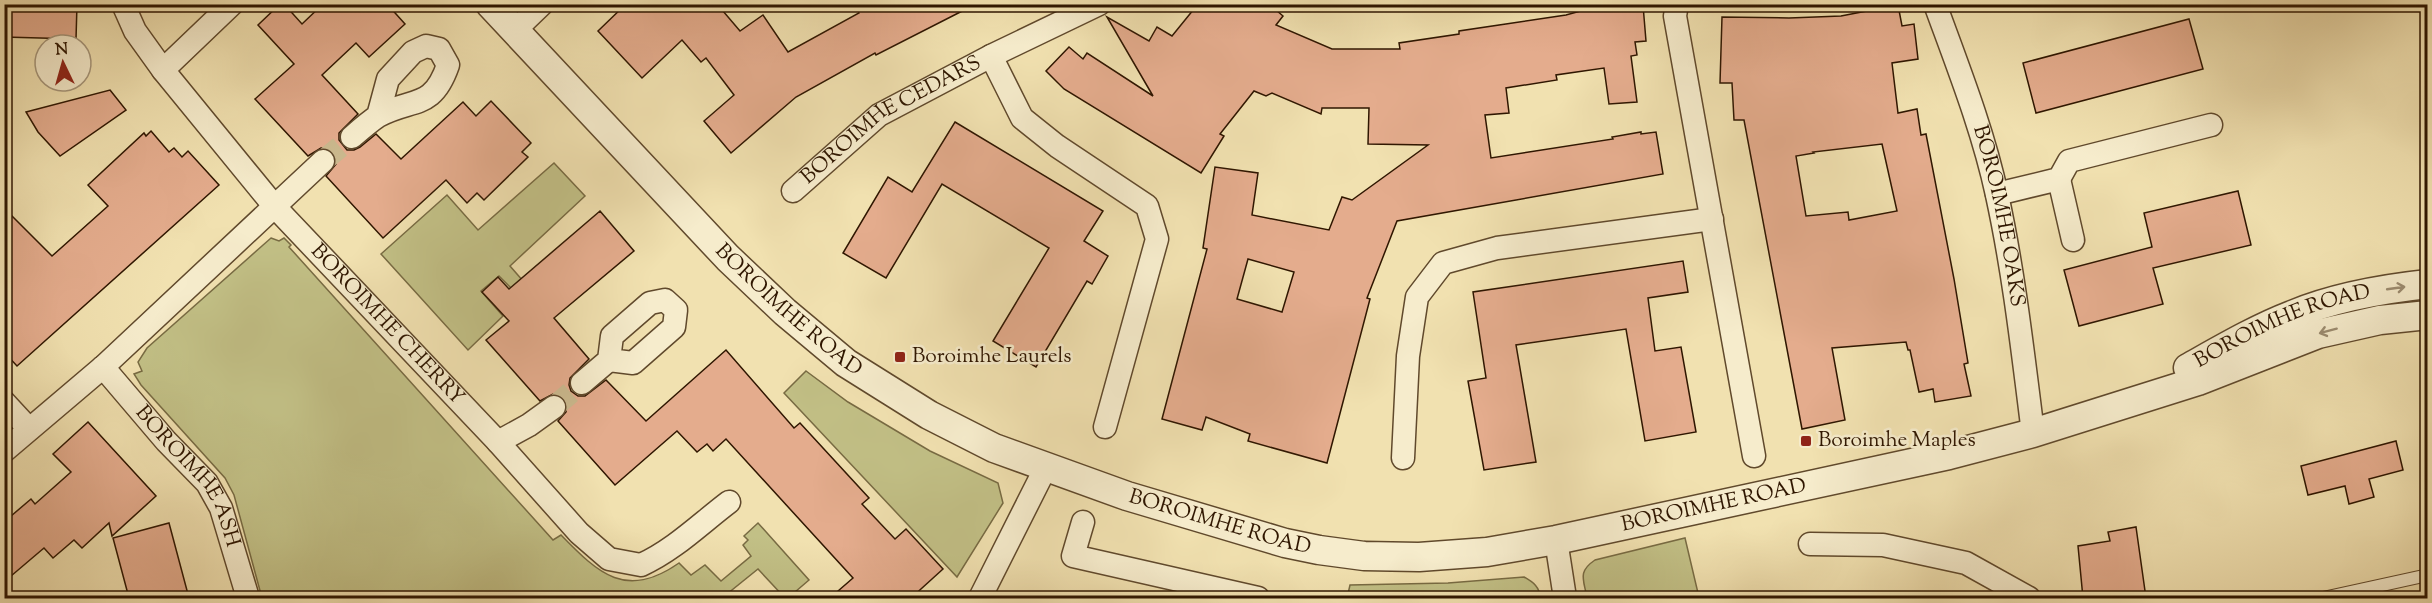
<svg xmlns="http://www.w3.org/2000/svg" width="2432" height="603" font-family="'Sorts Mill Goudy',serif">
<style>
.green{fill:#c2c086;stroke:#786b43;stroke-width:1.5}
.building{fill:#e4ac8d;stroke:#2f1600;stroke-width:1.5;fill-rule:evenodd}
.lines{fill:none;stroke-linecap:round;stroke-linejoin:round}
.minor-tunnel{stroke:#cab88d;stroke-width:22;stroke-dasharray:22 11;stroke-linecap:butt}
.service-casing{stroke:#60492c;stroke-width:14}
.minor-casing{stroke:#60492c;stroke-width:25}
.tertiary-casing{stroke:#60492c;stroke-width:31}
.service{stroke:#f6eccc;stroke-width:12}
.minor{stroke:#f6eccc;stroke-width:22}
.tertiary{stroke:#f6eccc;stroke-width:28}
.oneway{stroke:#9c8c70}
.poi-dot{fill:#8f2418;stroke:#f6eccc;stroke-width:2}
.labels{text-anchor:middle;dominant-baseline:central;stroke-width:5;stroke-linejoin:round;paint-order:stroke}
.street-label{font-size:21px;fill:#2f1600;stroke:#f6eccc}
.poi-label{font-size:21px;fill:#2f1600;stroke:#f6eccc;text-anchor:start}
</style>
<rect width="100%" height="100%" fill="#f1e1b0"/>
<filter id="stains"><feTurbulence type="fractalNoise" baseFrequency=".00333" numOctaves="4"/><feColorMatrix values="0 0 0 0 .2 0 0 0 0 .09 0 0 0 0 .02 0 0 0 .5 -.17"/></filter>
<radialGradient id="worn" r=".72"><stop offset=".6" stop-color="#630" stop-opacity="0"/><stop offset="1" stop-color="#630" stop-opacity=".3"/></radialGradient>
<g class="green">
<polygon points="554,163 585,196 510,266 530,289 520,297 499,276 481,291 503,316 468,350 381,254 447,195 478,230"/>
<path d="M271 238 279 241 284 238 291 245 289 247 553 540 561 535C599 574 626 600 679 563L691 575 705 565 721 581 751 556 743 545 748 540 744 536 758 523 809 580 788 598H785L758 569 722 598H262L234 495 225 478 141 385 134 374 142 371 138 362 147 348Z"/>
<polygon points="806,371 848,402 930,451 998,483 1003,503 957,577 784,393"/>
<path d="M1685 538 1698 593 1635 598H1587C1584 580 1577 572 1595 560Z"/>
<path d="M1524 577C1533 582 1540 587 1540 598H1347L1350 585 1448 583Z"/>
</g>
<g class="building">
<polygon points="4,4 77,4 76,39 4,37"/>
<polygon points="280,4 284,4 302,24 323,4 387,4 405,24 369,57 356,43 322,75 358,114 339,133 339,140 347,150 354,150 360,147 376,134 401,159 463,102 476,116 491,101 531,143 522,152 528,157 484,200 477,193 467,203 446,180 383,238 326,176 336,164 333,152 327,148 321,148 308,156 255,99 294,64 258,25"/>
<polygon points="626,4 717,4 740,31 763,15 788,52 859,13 855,4 976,4 876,55 875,53 796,97 731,153 704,121 734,95 706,58 701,62 682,40 642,78 598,31"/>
<path d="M1198 4H1269L1283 16 1276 25 1332 49H1400L1399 43 1459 34V31L1566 15 1595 7 1615 5 1616 8 1643 5 1646 41 1635 42 1637 55 1631 56 1637 102 1609 104 1604 68 1556 75 1557 80 1506 88 1509 113 1485 115 1491 158 1613 139 1612 137 1641 132V134L1656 132 1663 174 1397 221 1367 298 1370 299 1327 463 1248 441 1250 434 1206 417 1202 430 1162 419 1207 249 1203 248 1215 167 1258 173 1252 215 1329 230 1342 197 1352 200 1428 145 1368 144 1369 108H1322L1321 114 1272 93 1266 96 1254 91 1220 134 1224 136 1201 173 1064 89 1046 71 1069 47 1083 59 1087 53 1153 96 1107 17 1149 41 1157 27 1172 36ZM1248 259 1294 272 1282 312 1237 299Z"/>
<path d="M1898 5 1902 26 1914 24 1918 59 1892 63 1898 113 1917 109 1921 135 1926 134 1954 279 1968 363 1964 364 1971 396 1935 402 1933 389 1919 392 1910 350H1908L1906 342 1832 348 1845 420 1802 429 1744 120H1734L1732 83H1720L1722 17 1789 18 1841 16ZM1882 144 1897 211 1849 220 1848 212 1806 216 1796 156 1814 153 1813 152Z"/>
<polygon points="2189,19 2203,69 2036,113 2023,63"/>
<polygon points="110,90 126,110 60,156 38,132 26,112"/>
<polygon points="955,122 1103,211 1084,241 1108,256 1092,284 1087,281 1036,367 993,341 1049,248 942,184 886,278 843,253 888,177 912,192"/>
<polygon points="151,131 169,152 174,148 182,157 188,151 219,185 17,366 4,352 4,208 52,256 108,206 88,185 144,133 146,136"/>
<polygon points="2238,191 2251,245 2153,268 2163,304 2079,326 2064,270 2152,247 2144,213"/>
<polygon points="600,211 634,251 554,318 589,359 570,378 569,385 571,391 578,396 585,396 606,380 646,421 726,350 794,428 800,423 869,498 862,504 895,539 906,529 943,569 911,598 830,598 853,578 726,439 713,451 707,444 697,452 677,431 615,485 558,421 566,412 567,405 565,399 553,394 540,401 486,340 509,321 482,292 498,277 509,289"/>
<polygon points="1683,261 1688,292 1648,298 1655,351 1681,347 1696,432 1645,441 1626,329 1516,345 1536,462 1484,470 1468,381 1486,378 1473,292"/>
<polygon points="88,422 156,496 112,536 109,523 82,548 74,540 53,558 44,548 4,582 4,522 31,499 35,504 71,472 53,454"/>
<polygon points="2396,441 2403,470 2369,479 2374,497 2349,504 2345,486 2308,495 2301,466"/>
<polygon points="169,523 189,598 129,598 113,538"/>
<polygon points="2136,527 2146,598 2083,598 2078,546 2110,541 2108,532"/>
</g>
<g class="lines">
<g class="minor-tunnel">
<polyline points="323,161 352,137"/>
<polyline points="554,407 582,383"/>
</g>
<g class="service-casing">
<polyline id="service" points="2323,598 2428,575"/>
</g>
<g class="minor-casing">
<g id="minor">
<path id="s1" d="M123 4 135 31 163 70 275 207 498 442 579 533 609 559 641 565C674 550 700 524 729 502"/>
<polyline points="1677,4 1675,16 1754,456"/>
<path id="s2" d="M1935 4C1958 67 1983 130 1997 195 2014 273 2023 354 2033 433"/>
<polyline points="514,31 542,4"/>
<polyline points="991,56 1022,118 1057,146 1147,206 1157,239 1105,427"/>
<polyline points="163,70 232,4"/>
<path d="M352 137C360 130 369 122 378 116 413 97 432 111 448 65L439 49 426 46 413 52 388 79 378 116"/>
<polyline points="2059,179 2073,240"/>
<path id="s3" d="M793 191 879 115 991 56 1099 4"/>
<polyline points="1997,194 2059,179 2069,161 2211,125"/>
<path id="s4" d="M103 367 166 441 207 483 221 508 248 598"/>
<polyline points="582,383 609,360 612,336 650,303 665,300 676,310 674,327 633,363 609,360"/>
<polyline points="4,402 29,429"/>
<polyline points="498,442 529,425 554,407"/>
<polyline points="4,451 103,367 323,161"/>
<polyline points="1403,458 1408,356 1417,297 1443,263 1497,248 1712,219"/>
<polyline points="1083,522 1073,556 1258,598"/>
<polyline points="1556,540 1565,598"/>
<polyline points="1810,544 1883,545 1966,563 2029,598"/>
<polyline points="980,598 1046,467"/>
</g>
</g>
<g class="tertiary-casing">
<g id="tertiary">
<path id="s5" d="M490 4 728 258 785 312 846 363 929 415 994 448 1127 496 1285 543 1319 550 1364 556 1419 557 1487 552 1556 540 1949 455 2033 433 2198 381 2318 334 2380 320 2428 315"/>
<path id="s6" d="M2188 368C2222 349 2256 329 2292 315 2335 297 2381 289 2428 284"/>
</g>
</g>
<use href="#service" class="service"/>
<use href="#minor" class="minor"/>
<use href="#tertiary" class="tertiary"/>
</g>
<defs><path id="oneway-shaft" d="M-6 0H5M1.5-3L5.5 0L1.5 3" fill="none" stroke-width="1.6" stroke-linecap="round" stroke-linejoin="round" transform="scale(1.5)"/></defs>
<g class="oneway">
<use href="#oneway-shaft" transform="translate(2396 288) rotate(-8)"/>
<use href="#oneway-shaft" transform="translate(2328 331) rotate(165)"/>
</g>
<g class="poi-dot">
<rect x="894" y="351" width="12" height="12" rx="3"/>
<rect x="1800" y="435" width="12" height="12" rx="3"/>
</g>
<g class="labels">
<g class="street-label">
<text stroke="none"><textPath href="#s3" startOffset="122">BOROIMHE CEDARS</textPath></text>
<text stroke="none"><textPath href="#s2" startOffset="222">BOROIMHE OAKS</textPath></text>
<text stroke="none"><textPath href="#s5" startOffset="428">BOROIMHE ROAD</textPath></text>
<text stroke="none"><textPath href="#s1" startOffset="417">BOROIMHE CHERRY</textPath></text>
<text stroke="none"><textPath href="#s6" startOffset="104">BOROIMHE ROAD</textPath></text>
<text stroke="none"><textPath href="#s4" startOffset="140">BOROIMHE ASH</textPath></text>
<text stroke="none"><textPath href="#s5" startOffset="1418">BOROIMHE ROAD</textPath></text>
<text stroke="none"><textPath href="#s5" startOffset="915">BOROIMHE ROAD</textPath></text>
</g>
<g class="poi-label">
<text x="912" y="357">Boroimhe Laurels</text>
<text x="1818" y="441">Boroimhe Maples</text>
</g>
</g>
<rect width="2432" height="603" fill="none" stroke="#f1e1b0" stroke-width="24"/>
<rect x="6" y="6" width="2420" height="591" fill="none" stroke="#2f1600" stroke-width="3"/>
<rect x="12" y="12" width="2408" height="579" fill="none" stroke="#2f1600" stroke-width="1.5"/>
<g transform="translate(63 63) rotate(355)"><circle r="28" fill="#f6eccc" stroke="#a6967a" stroke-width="1.5"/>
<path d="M0-4.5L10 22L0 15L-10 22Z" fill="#8f2418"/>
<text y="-9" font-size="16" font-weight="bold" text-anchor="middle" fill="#2f1600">N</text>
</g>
<rect width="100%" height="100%" filter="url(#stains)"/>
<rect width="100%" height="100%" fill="url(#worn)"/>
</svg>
